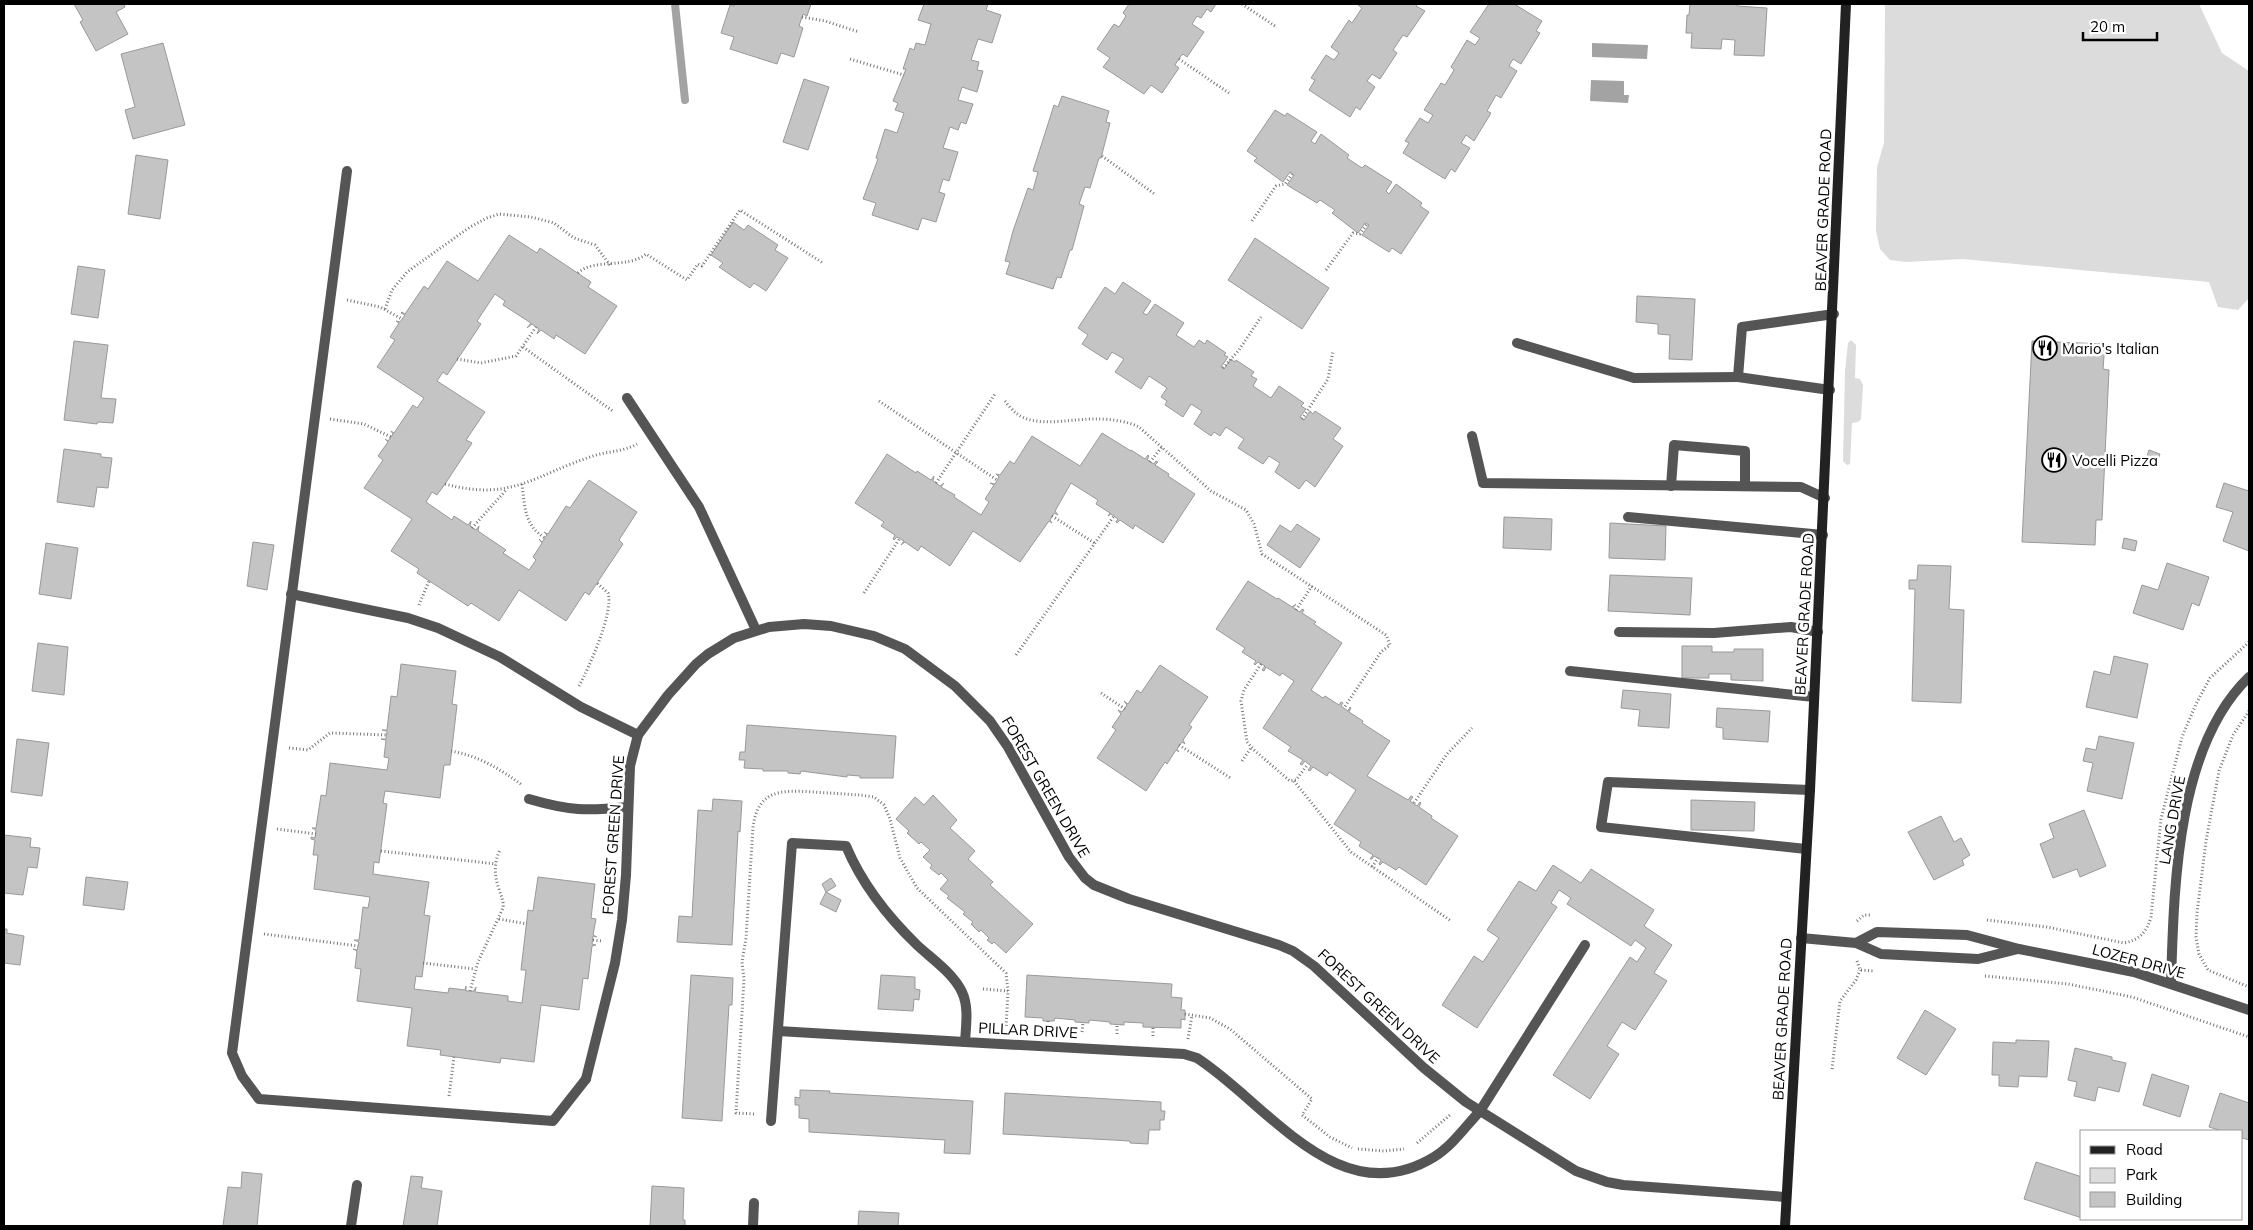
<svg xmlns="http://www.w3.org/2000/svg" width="2253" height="1230" font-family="Mulish,sans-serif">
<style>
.green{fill:#dcdcdc}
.water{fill:#a3a3a3}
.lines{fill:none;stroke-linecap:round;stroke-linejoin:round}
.stream{stroke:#a3a3a3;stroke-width:8}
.building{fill:#c4c4c4;stroke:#999}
.path{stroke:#777;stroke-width:3;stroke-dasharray:1 2.5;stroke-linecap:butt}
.service{stroke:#555;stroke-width:10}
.minor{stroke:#555;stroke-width:10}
.secondary{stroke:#222;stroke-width:10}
.labels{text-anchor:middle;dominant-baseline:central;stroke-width:5;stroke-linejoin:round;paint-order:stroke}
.street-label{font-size:15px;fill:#000;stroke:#fff}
.poi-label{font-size:15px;fill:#000;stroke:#fff;text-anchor:start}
</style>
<rect width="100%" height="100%" fill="#fff"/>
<g class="green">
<polygon points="1885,4 2199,4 2222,53 2249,71 2249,298 2238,310 2218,307 2209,282 1963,259 1906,262 1890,260 1880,249 1876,231 1877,167 1884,143"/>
<polygon points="1851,340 1856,345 1855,378 1860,379 1863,385 1861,419 1858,422 1852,423 1850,464 1847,465 1843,461 1845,371 1848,343"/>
</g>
<g class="water">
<polygon points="1592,43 1648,45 1647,59 1592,57"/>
<polygon points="1591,80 1624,81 1624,95 1629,95 1628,103 1590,101"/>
</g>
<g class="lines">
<polyline class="stream" points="675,4 685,100"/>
</g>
<g class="building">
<polygon points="74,4 124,4 125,7 116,12 128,34 96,51 80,22 83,20"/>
<polygon points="735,4 811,4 807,16 803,14 799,26 803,28 794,57 781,53 777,64 730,49 734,37 721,33 730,5 734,6"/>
<polygon points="924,4 988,4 986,10 1001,15 992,43 978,39 971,60 979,62 977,70 983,71 977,92 962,87 958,100 973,104 966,124 961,122 958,130 950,127 943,148 958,152 949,181 943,179 939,192 945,194 936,222 922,218 918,230 872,215 876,203 863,199 878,159 876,158 885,129 897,133 904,113 895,110 898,103 893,101 906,69 903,69 910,48 914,50 916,43 925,45 931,24 918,20"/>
<polygon points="1129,4 1216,4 1211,12 1207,9 1201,18 1197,16 1192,24 1204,32 1187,57 1183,54 1180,57 1175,65 1179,68 1162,93 1151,85 1144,94 1103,67 1110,58 1097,49 1114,24 1119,27 1126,16 1123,13"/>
<polygon points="1359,4 1418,4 1416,6 1425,11 1407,37 1403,35 1393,50 1397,53 1380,79 1372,74 1367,81 1375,87 1360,110 1356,107 1350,117 1309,90 1315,80 1311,78 1326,55 1334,60 1339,53 1331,47 1349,20 1352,23 1362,8 1358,5"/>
<polygon points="1489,4 1514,4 1542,21 1536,31 1540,33 1521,64 1513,59 1509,66 1517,71 1501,98 1496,95 1487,111 1491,113 1474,141 1466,135 1461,143 1470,148 1455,172 1451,169 1445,179 1403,153 1409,143 1405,141 1420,118 1428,123 1433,115 1424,110 1441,83 1445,85 1454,70 1451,67 1467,40 1475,45 1480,38 1470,32"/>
<polygon points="1690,4 1737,4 1737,6 1767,8 1764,56 1734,55 1735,40 1722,39 1721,49 1691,48 1692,33 1686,33 1687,15 1689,15"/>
<polygon points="163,43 185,125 133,139 125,110 135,107 121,54"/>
<polygon points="804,79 829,87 808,150 783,142"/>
<polygon points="1062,96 1109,111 1106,122 1110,123 1101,158 1099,158 1090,188 1085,187 1079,204 1084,206 1072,250 1070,250 1061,278 1057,277 1053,289 1006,274 1010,262 1005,261 1013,231 1028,188 1033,190 1038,172 1033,171 1054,105 1058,107"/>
<polygon points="1275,110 1285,116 1287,113 1317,132 1311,141 1315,144 1321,134 1349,155 1347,158 1362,168 1365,165 1392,182 1386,191 1389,194 1396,184 1422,203 1420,206 1429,212 1401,254 1392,248 1389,252 1362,235 1369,225 1365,223 1358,233 1332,213 1335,210 1320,200 1317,203 1287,185 1294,175 1290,172 1283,182 1254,161 1257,158 1247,151"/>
<polygon points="136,155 168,160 160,219 128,214"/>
<polygon points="733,222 744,230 748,225 778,245 775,250 788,258 766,291 754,283 750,288 719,267 723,263 711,255"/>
<polygon points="509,235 537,253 540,248 591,282 588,287 617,306 585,354 556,335 554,339 541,330 537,334 539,329 532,324 527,328 531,323 503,305 505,301 495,294 477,321 481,324 447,375 443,372 437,381 485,412 466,440 472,443 445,484 437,495 432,492 426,502 452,520 454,516 468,525 471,521 470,526 476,530 479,526 478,531 506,550 503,553 529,570 536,560 533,557 542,543 539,539 542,542 547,535 544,532 548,534 566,506 570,508 589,480 637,512 619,540 623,544 589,595 585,592 566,621 519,590 499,621 471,603 468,606 417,573 419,569 391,551 412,519 364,488 383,460 378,456 388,442 385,439 388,441 393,434 391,431 394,433 413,405 417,408 424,398 377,367 395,340 390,337 399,323 396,321 400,322 405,315 401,313 402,312 405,314 424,286 428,289 447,261 478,281"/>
<polygon points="1255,238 1329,288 1302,329 1228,280"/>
<polygon points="78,266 105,270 98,318 71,314"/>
<polygon points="1123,282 1151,301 1143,313 1147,315 1155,304 1184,323 1176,335 1194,347 1199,340 1205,344 1207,340 1226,353 1224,355 1228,357 1221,367 1224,369 1231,359 1235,362 1236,360 1254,372 1251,376 1257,379 1253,386 1271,398 1279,386 1304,403 1301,406 1306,409 1300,417 1302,419 1304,420 1310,411 1313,414 1315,411 1341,428 1333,439 1343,446 1315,487 1306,480 1299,489 1275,472 1280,463 1269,456 1263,464 1238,448 1244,439 1226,427 1220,436 1214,432 1211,436 1194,424 1202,411 1191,404 1183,417 1165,405 1167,401 1161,397 1167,388 1149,376 1141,389 1115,372 1124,359 1112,352 1107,360 1082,344 1088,335 1078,328 1105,287 1115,294"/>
<polygon points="1637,296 1695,299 1692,360 1669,359 1670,335 1658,334 1658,324 1636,322"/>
<polygon points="74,341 108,345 101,398 116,399 113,423 98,422 97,424 64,420"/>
<polygon points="2032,341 2105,344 2103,369 2109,370 2102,520 2096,520 2095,545 2022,542"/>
<polygon points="1102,433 1131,451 1131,450 1145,459 1148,455 1149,456 1147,460 1154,464 1156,461 1158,462 1155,465 1169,474 1168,476 1195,494 1163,543 1135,525 1133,529 1120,520 1117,523 1116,522 1118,519 1111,514 1108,516 1110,513 1096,504 1098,500 1071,483 1055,511 1058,515 1054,513 1050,520 1052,523 1049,521 1020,562 973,531 950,566 921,546 918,551 905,542 901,545 904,541 897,537 894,540 893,539 895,535 881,526 884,522 855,503 887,454 916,473 917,471 931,480 934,476 933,481 940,486 944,483 941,487 955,495 954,497 981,515 989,502 985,499 994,485 990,483 995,484 999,477 996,474 1000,475 1010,461 1014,464 1032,436 1080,466"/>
<polygon points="64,449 101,454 101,457 112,458 108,488 97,487 94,507 57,502"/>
<polygon points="2149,450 2160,454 2156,465 2145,462"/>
<polygon points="2224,483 2249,491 2249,551 2223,541 2233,512 2216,507"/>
<polygon points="1504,517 1552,519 1551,550 1503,548"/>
<polygon points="1610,523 1666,526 1665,560 1609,558"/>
<polygon points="1297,524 1320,539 1300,568 1267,545 1280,525 1291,532"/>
<polygon points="2124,538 2137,541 2135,551 2122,548"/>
<polygon points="253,542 274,545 267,590 247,586"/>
<polygon points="46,543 78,548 71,599 39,594"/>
<polygon points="2167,563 2209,577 2199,606 2192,603 2183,630 2133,613 2142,585 2158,590"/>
<polygon points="1918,565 1951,566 1949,609 1964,610 1961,703 1912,701 1915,589 1909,589 1909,580 1917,580"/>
<polygon points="1610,575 1692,578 1690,615 1608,611"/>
<polygon points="1248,581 1277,599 1278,598 1292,607 1296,604 1293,608 1300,612 1302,609 1304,610 1302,613 1316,622 1314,624 1342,643 1311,690 1323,698 1325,696 1339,705 1341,702 1343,703 1341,706 1348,711 1350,707 1351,708 1349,712 1363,721 1362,723 1390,741 1367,776 1408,800 1411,796 1413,797 1410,801 1417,806 1420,802 1421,803 1419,807 1432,816 1431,818 1458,836 1426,885 1399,867 1396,870 1383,862 1380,865 1379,864 1381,860 1374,856 1372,859 1370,859 1373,855 1359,846 1361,842 1334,824 1356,790 1329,772 1327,776 1313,767 1310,771 1308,770 1311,766 1305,761 1302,765 1300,764 1303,760 1288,751 1291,747 1263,728 1294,681 1282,673 1280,676 1266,667 1264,671 1262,670 1265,666 1258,662 1255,665 1254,664 1256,661 1242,652 1245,648 1216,629"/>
<polygon points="38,643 68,647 64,695 32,691"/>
<polygon points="1682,646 1712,646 1712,652 1734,652 1734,649 1763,649 1763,681 1731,680 1731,674 1709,674 1709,678 1682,678"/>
<polygon points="2114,656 2148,664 2137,718 2086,707 2094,671 2110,675"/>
<polygon points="401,664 456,671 452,704 457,705 450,765 444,765 440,798 385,791 383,803 387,804 379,863 374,862 373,874 429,882 424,915 430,916 422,977 416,976 414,989 448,993 449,988 465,990 466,986 466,991 474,991 476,987 475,992 508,996 508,1001 522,1003 526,970 521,970 528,910 533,911 538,877 595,884 591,918 596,919 593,935 597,937 593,936 592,944 596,945 592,946 588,979 583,978 579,1010 541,1005 534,1062 501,1058 500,1063 440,1055 441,1050 407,1046 412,1008 357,1001 361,969 355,968 357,951 353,949 357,950 359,942 354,940 359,940 363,907 368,908 370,897 314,889 318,855 313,855 315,840 311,839 311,837 315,838 316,830 312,828 316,828 321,795 326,796 330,763 387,770 389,758 384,757 386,740 381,739 386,739 387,731 382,730 387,730 391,696 397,697"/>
<polygon points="1160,665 1208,697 1189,725 1192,727 1183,740 1185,744 1182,742 1177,749 1179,752 1176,750 1167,764 1165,762 1146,791 1097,758 1116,730 1112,727 1121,714 1118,710 1122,712 1127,705 1124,701 1128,704 1137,690 1141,693"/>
<polygon points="1623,690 1671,694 1669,728 1638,726 1640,710 1621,708"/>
<polygon points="1717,708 1770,711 1768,742 1723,739 1723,728 1716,727"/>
<polygon points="747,725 896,736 893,778 860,778 860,776 847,775 847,777 801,771 800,774 788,773 788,771 763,771 763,769 744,768 745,760 739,760 740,752 745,752"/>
<polygon points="2099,736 2134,743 2122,799 2087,791 2093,763 2083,761 2086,748 2096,750"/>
<polygon points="17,739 49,743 42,796 11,792"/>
<polygon points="933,795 957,820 950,828 975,851 968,859 993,882 990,885 1033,924 1006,953 994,942 992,944 987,940 989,938 981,930 979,932 971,924 973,922 963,914 965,912 947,898 949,896 940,889 948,880 941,873 939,875 930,868 932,865 923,857 930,850 921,842 919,844 907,833 909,831 896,819 915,797 924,805"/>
<polygon points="713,799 742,801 740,832 738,831 732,945 677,942 679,916 692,917 698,810 712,811"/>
<polygon points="1691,800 1755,802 1754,831 1691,830"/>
<polygon points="2084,810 2106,866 2080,877 2077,869 2053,878 2040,844 2054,838 2049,824"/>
<polygon points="1941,816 1954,842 1961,838 1970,855 1962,860 1964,865 1934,880 1908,832"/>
<polygon points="4,835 31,838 30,847 40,848 37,868 28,867 23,895 4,893"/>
<polygon points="1553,865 1581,883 1591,869 1654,910 1644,926 1672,945 1654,973 1667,981 1635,1030 1622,1022 1607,1046 1619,1054 1590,1099 1553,1075 1630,957 1637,962 1646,948 1635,940 1631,946 1567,904 1571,898 1559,890 1551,903 1557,907 1477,1028 1442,1005 1474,956 1483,962 1499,938 1487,930 1519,881 1536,891"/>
<polygon points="86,877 128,882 124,910 83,905"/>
<polygon points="831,878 836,886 826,892 822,884"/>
<polygon points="826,892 841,900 836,912 820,904"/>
<polygon points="4,929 7,929 7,933 24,936 20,965 4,963"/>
<polygon points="691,975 733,978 732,1005 729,1005 722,1121 682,1118"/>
<polygon points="881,975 915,977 915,989 920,990 919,1000 914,999 913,1011 878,1009"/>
<polygon points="1027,975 1172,984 1171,997 1182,998 1181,1010 1185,1010 1185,1020 1181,1019 1181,1028 1143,1027 1143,1023 1124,1022 1124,1025 1110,1024 1110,1022 1089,1020 1089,1023 1075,1022 1075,1020 1055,1018 1054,1021 1043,1021 1043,1018 1025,1017"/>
<polygon points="1925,1010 1956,1029 1926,1075 1897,1058"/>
<polygon points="2016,1040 2049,1041 2047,1077 2019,1076 2018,1087 1999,1086 1999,1075 1992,1075 1993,1042 2016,1043"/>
<polygon points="2075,1048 2112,1057 2112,1060 2126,1063 2119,1092 2098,1087 2095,1101 2074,1096 2077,1082 2068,1080"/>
<polygon points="2152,1074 2189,1086 2180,1117 2143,1105"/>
<polygon points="800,1090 830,1091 829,1093 973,1101 970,1154 944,1153 945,1140 809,1132 809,1119 799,1118 799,1105 795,1105 795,1097 800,1098"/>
<polygon points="1005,1093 1161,1102 1161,1111 1165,1111 1164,1120 1160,1120 1160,1130 1149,1130 1148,1144 1130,1143 1130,1141 1003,1134"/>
<polygon points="2220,1093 2249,1103 2249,1140 2242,1138 2242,1131 2222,1131 2209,1127"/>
<polygon points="2036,1162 2082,1177 2082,1218 2024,1199"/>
<polygon points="242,1172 262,1174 257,1226 223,1226 228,1187 241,1188"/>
<polygon points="411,1176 423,1177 421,1188 442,1191 437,1226 403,1226"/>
<polygon points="652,1186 684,1188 683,1220 685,1220 685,1226 650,1226"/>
<polygon points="859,1211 899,1213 898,1226 858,1226"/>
</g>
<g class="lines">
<g class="path">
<polyline points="1242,4 1275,26"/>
<polyline points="802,17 825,21 859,32"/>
<polyline points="850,59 904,75"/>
<polyline points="1179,59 1229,93"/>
<polyline points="1102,156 1156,195"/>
<polyline points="1252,221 1276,186 1285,184 1292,174"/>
<polyline points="1326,270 1353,233 1360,234 1367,224"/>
<path d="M578 273C593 258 628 269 646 254L687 280 698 264 702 266 740 210 823 263"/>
<polyline points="347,300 380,307 402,319"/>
<polyline points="385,309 392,290 407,272 470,227 487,218 499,214 531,217 554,223 574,238 595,245 610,265"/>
<polyline points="523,347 614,412"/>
<polyline points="457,359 481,363 516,356 536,327"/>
<polyline points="1223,368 1239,350 1261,317"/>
<polyline points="879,401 997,480"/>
<path d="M1005 401C1008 405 1012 410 1016 413 1035 429 1074 418 1097 419 1110 419 1127 421 1139 427L1211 491 1246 510 1254 524 1262 554 1386 635 1390 645 1381 652 1344 708"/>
<polyline points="330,419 364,424 391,437"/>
<polyline points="1302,419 1328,379 1333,351"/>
<polyline points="1150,462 1162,447"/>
<polyline points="936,483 995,394"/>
<path d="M445 484C512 502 534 475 593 456 608 451 623 452 637 444"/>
<path d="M522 484C525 507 524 525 545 538"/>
<polyline points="1052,516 1096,544"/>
<polyline points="472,528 507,489"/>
<polyline points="864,593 900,538"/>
<polyline points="419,605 429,581"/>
<polyline points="1296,610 1312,586"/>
<polyline points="1016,655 1114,516"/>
<polyline points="1261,664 1244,690 1241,701 1247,742 1254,750 1290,781 1296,780 1308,764"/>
<path d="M579 686C589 667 614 613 608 593L597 583"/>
<polyline points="1101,693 1125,709"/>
<polyline points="2249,711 2233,735 2219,771 2206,841 2197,913 2196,937 2199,954 2208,970 2249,987"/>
<polyline points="1179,745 1232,779"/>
<polyline points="289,748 308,750 330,733 386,735"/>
<path d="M451 751C479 756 500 769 522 785"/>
<polyline points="1242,761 1251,748"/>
<polyline points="1294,781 1351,852 1451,921"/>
<polyline points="1414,803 1447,754 1472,728"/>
<polyline points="277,829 316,834"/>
<polyline points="381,851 496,864"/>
<polyline points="1372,867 1378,858"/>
<polyline points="499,919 527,924"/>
<path d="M1987 920 2047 927 2124 943C2139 940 2147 932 2151 917L2161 819 2182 737 2196 704 2210 678 2249 642"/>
<polyline points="1857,921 1864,915 1871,915"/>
<polyline points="264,934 358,946"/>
<polyline points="593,940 602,941"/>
<polyline points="1857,961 1860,970 1874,971"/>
<polyline points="423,963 475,969"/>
<polyline points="1985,976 2068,984 2132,997 2249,1037"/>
<polyline points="983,989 1008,991"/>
<path d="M470 991 478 962 503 908C504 901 501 896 499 889 494 876 494 862 500 850"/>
<polyline points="1185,1014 1210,1018 1230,1029 1312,1099 1302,1115 1330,1137 1352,1148"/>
<polyline points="1048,1029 1048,1021"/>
<polyline points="1082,1032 1083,1023"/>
<polyline points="1117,1034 1117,1025"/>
<polyline points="1153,1036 1153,1027"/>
<polyline points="1188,1039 1192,1015"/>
<polyline points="1832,1069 1840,1001 1856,980 1860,970"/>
<polyline points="449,1096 454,1057"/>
<path d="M754 1114 736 1113 744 979 742 962 746 938 753 827C758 789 782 790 813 792 829 793 845 794 860 795L874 797 884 805 890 819 900 858 917 888 1006 973 1008 991 1006 1028"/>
<polyline points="1417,1143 1450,1115"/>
<polyline points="1358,1149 1384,1151 1404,1149"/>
</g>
<g class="service">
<polyline points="347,171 232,1053 242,1076 259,1099 553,1121 586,1079"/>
<polyline points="1517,343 1634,378 1738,377"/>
<polyline points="1830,390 1738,377 1742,327 1834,314"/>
<polyline points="627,398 699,507 756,630"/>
<polyline points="1472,436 1483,483 1801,487 1825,498"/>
<polyline points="1671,486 1674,445 1745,451 1745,486"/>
<polyline points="1628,517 1823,535"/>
<polyline points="291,594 408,618 438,628 500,657 581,707 638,735"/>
<polyline points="1619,632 1714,633 1791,627 1818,632"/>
<polyline points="1570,671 1814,697"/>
<path d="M529 799C570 811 586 811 628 807"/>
<polyline points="1806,849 1601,827 1608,782 1810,790"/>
<polyline points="1480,1111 1585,945"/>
</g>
<g class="minor">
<polyline points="1801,938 1856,943 1881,954 1978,959 2018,949"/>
<polyline points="1856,943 1877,932 1967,935 2019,949 2134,972 2249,1010"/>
<path d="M2171 983C2174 888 2176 747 2249 677"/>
<polyline points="778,1031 965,1042"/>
<polyline points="586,1079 615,963 622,920 626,875 630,766 638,735 668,695 696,664 708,654 734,638 769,627 804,624 831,626 874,636 905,649 955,686 990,721 1008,747 1069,857 1085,878 1094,885 1129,899 1279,945 1293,951 1314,966 1424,1068 1466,1102 1576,1171 1607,1182 1623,1185 1786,1197"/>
<path d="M771 1121 792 843 846 846C862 884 887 916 917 945 932 959 953 973 962 992 969 1007 966 1025 965 1042L1184 1054 1197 1058C1267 1103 1339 1215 1434 1157 1452 1146 1466 1126 1480 1111"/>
<polyline points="351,1226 357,1185"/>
<polyline points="753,1226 754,1203"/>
</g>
<polyline class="secondary" points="1785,1226 1810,790 1846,4"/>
</g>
<defs>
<g id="restaurant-ring" transform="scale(1.25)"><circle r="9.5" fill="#fff" stroke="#000" stroke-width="1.5"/><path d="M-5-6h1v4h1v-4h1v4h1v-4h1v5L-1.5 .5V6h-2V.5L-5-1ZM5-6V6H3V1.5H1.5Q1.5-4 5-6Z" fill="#000"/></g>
</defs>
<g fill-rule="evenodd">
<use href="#restaurant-ring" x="2045" y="348"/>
<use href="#restaurant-ring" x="2054" y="460"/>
</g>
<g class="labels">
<g class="street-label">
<text transform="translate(1823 210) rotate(-88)">BEAVER GRADE ROAD</text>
<text transform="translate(1804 614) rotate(-87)">BEAVER GRADE ROAD</text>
<text transform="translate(1046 787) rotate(60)">FOREST GREEN DRIVE</text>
<text transform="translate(2172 820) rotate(-80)">LANG DRIVE</text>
<text transform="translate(613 835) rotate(-86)">FOREST GREEN DRIVE</text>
<text transform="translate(2139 961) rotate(15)">LOZER DRIVE</text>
<text transform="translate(1379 1006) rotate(43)">FOREST GREEN DRIVE</text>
<text transform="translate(1782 1019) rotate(-87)">BEAVER GRADE ROAD</text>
<text transform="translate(1028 1030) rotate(3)">PILLAR DRIVE</text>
</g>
<g class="poi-label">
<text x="2062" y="348">Mario's Italian</text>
<text x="2072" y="460">Vocelli Pizza</text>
</g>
</g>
<rect width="2253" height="1230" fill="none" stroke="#000000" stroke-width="10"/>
<rect x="2080" y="1130" width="162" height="90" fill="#ffffff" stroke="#999999"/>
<rect x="2090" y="1146" width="25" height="8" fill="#222222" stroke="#999999"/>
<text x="2126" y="1155" font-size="15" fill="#000000">Road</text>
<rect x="2090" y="1168" width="25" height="15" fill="#dcdcdc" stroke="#999999"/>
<text x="2126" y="1180" font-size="15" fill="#000000">Park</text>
<rect x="2090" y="1192" width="25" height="15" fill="#c4c4c4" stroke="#999999"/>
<text x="2126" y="1205" font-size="15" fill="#000000">Building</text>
<path d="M2083 32v8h74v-8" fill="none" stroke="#000000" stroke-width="2.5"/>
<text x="2090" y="32" font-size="15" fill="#000000" stroke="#ffffff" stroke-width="4" paint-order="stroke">20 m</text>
</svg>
